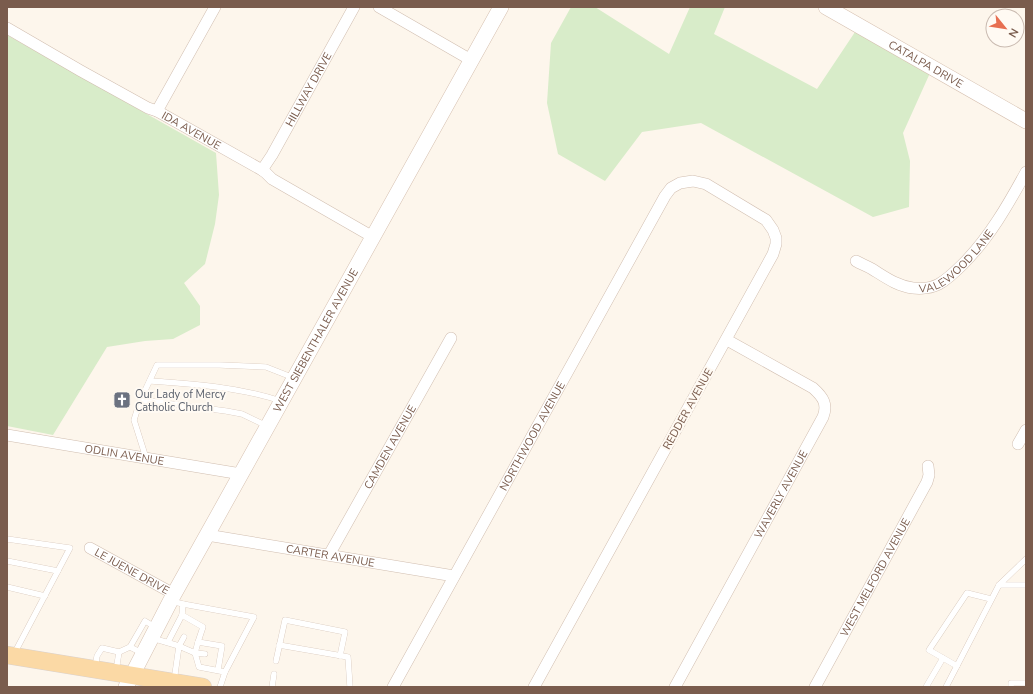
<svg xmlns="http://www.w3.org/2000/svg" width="1033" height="694" font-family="'Nunito Sans',sans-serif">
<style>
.green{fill:#d8ecc9}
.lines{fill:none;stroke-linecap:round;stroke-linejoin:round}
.lane-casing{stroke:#d1beb0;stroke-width:6}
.street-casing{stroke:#d1beb0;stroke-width:12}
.secondary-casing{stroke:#d6c0b0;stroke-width:16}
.primary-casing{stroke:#dad1cd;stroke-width:18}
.lane{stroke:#fff;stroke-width:5.5}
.street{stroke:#fff;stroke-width:11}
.secondary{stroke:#fff;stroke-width:15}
.primary{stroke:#fbd9a5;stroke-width:17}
.labels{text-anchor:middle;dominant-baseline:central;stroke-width:4;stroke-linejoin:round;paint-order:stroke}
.street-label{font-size:11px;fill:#7a5c4d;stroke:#fffaf3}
.worship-label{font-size:11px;fill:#5b616d;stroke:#fffaf3;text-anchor:start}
</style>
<rect width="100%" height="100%" fill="#fdf6ec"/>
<g class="green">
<polygon points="571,7 595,7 669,54 690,7 725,7 714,34 817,89 855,32 930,73 903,133 910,161 909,207 873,217 701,123 642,132 605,181 558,154 547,103 551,43"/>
<polygon points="7,35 216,153 219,195 215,224 205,264 184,283 200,306 200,325 173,339 145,341 107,347 53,435 7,426"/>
</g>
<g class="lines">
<g class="lane-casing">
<g id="lane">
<path d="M150 381C194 384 239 387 281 401"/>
<polyline points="141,400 226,411 242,414 267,426"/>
<polyline points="146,458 134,420 140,401 157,365 220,365 266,367 294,378"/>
<polyline points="7,539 70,548 14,654"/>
<polyline points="7,561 58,571"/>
<polyline points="999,585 1026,585"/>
<polyline points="7,587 45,596"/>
<polyline points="171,601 183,604 254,617 225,672 220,687"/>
<polyline points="183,604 182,615 203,627 198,642"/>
<polyline points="152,638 179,646 184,637"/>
<polyline points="168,642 182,615"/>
<polyline points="279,645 348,657 350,687"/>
<polyline points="130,647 145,621 155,627"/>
<polyline points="119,652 130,647 142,653"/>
<polyline points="276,661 285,620 345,632 340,656"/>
<polyline points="957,666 929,650 967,593 991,599"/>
<polyline points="95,668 97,656 102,648 119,652 116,671"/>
<polyline points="218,670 222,646 198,642 195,653 199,667 225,672"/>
<polyline points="174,681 179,646 195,653 205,654"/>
<polyline points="272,687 274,674"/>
<polyline points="926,687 943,658"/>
<polyline points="946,687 999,585 1026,559"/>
<polyline points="1011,687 1011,683 1026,683"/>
</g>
</g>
<g class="street-casing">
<g id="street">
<polyline points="379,7 471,60"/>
<path id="s1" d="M7 28 81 71 148 108 157 111 262 170 266 173 272 179 373 237"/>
<polyline points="157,111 215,7"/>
<path id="s2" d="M262 170 272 155 354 7"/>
<path id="s3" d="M856 261C861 264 867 266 872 269 885 277 897 286 913 288 921 289 932 288 939 284 948 279 956 271 963 264 989 238 1008 205 1026 172"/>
<path id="s4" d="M7 435 241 474"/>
<polyline points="1018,444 1026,430"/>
<path id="s5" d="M207 535 454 576"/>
<path id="s6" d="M90 548 174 594"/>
<path id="s7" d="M329 555 451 338"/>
<path id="s8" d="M393 687 665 196 671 188 680 183 693 181 706 184 766 220 773 230 776 238V244L773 254 534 687"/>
<path id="s9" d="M675 687 823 417C828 404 823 397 813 388L727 340"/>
<path id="s10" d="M815 687 927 482 929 475 928 466"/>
</g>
</g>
<g class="secondary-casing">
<g id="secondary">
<path id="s11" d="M826 7 1026 121"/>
<path id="s12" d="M126 687 174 594 207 535 501 7"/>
</g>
</g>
<g class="primary-casing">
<polyline id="primary" points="7,655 203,687"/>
</g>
<use href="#lane" class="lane"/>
<use href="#street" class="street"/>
<use href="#secondary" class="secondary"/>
<use href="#primary" class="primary"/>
</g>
<defs>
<g id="church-square" transform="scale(0.9)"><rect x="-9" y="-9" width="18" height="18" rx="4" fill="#6b7280" stroke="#fffaf3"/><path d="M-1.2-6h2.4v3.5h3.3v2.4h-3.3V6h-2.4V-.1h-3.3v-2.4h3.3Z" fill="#fff"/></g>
</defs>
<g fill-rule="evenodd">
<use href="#church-square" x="122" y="400"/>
</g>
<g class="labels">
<g class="street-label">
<text stroke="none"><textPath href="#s11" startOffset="115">CATALPA DRIVE</textPath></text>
<text stroke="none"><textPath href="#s2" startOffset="93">HILLWAY DRIVE</textPath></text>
<text stroke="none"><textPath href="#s1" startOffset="211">IDA AVENUE</textPath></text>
<text stroke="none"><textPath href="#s3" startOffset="117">VALEWOOD LANE</textPath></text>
<text stroke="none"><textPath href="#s12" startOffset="395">WEST SIEBENTHALER AVENUE</textPath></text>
<text transform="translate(688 409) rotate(-61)">REDDER AVENUE</text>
<text stroke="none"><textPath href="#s8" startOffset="287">NORTHWOOD AVENUE</textPath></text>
<text stroke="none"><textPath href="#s7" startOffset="124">CAMDEN AVENUE</textPath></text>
<text stroke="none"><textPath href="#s4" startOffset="119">ODLIN AVENUE</textPath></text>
<text stroke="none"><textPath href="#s9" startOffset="220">WAVERLY AVENUE</textPath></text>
<text stroke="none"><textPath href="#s5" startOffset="125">CARTER AVENUE</textPath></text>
<text stroke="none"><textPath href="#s6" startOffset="48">LE JUENE DRIVE</textPath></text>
<text stroke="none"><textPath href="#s10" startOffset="125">WEST MELFORD AVENUE</textPath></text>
</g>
<g class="worship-label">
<text x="135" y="394">Our Lady of Mercy<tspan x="135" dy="13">Catholic Church</tspan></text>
</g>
</g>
<rect width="1033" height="694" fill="none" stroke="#7a5c4d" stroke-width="16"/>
<g transform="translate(1005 28) rotate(120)"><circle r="19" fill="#fffaf3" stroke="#cabbb1"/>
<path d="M0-3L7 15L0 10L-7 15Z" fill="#e76f51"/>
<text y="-6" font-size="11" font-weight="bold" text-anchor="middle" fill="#7a5c4d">N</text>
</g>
</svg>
